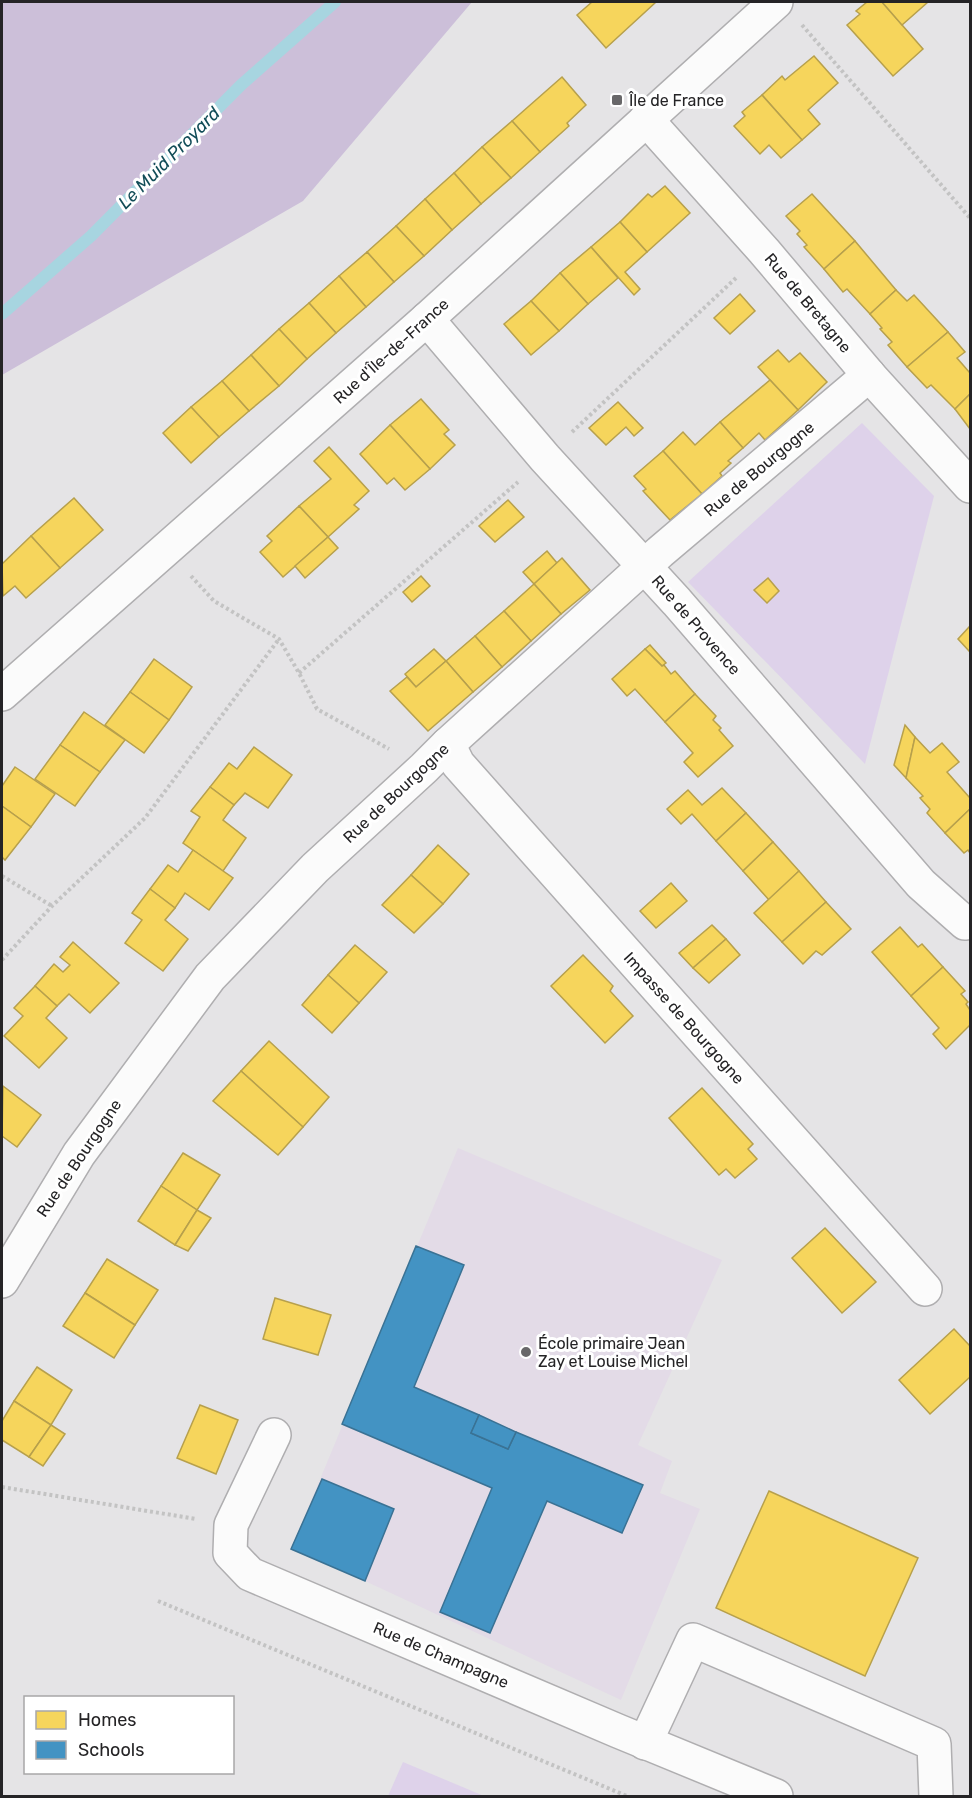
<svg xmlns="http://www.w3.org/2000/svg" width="972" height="1798" font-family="Rubik,sans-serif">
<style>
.education{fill:#e3dbe7}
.green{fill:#ded2ea}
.forest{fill:#ccbfd9}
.homes{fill:#f6d55c;stroke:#b7a04c;stroke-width:1.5}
.schools{fill:#4393c3;stroke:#3a7294;stroke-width:1.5}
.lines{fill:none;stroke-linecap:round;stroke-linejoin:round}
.stream{stroke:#a7d5e0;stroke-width:12}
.minor-casing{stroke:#afaeb0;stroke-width:36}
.path{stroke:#c3c3c3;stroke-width:4;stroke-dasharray:3 3;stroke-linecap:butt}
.minor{stroke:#fbfbfb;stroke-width:33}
.poi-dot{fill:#686769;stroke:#fff;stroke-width:2}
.labels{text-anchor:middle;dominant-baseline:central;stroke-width:6;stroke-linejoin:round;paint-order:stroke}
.poi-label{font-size:16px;fill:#252426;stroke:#fff;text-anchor:start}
.street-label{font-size:16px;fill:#252426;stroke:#fff}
.water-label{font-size:18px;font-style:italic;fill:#124d58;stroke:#fff}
</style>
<rect width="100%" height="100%" fill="#e5e4e6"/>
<polygon class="education" points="458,1148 722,1260 638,1445 672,1461 660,1493 700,1509 621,1700 365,1581 291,1549"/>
<g class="green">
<polygon points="862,423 934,496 865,764 688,582"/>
<polygon points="403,1762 484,1796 388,1796"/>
</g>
<polygon class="forest" points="2,2 472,2 303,201 2,375"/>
<g class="homes">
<polygon points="592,2 656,2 606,48 577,15"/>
<polygon points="867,2 882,2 923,49 893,76 847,25 860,14 856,11"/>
<polygon points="882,2 928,2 902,25"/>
<polygon points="814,56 838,83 808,110 820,124 802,140 762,95 782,76 785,80"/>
<polygon points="562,77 586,105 567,123 569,126 540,152 512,121"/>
<polygon points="762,95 802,140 781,158 769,145 760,154 734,126 745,116 742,112"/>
<polygon points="512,121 540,152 511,178 482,147"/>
<polygon points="482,147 511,178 481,204 454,173"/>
<polygon points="454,173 481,204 452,230 425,199"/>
<polygon points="665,186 690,213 647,252 620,222 648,194 652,197"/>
<polygon points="812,194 855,241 824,269 804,247 807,245 797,234 800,231 786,216"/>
<polygon points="425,199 452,230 424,256 396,226"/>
<polygon points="620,222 647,252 625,272 640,289 634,295 591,247"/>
<polygon points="396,226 424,256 394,282 367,252"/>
<polygon points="855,241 896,290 870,314 847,289 843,292 824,269"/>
<polygon points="591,247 618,278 588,304 560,273"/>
<polygon points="367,252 394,282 366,307 339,276"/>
<polygon points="560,273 588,304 559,331 531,301"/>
<polygon points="339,276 366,307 336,333 309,303"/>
<polygon points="896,290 907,301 914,295 948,332 907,367 888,345 892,342 880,329 882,328 870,314"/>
<polygon points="740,294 755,311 730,334 714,318"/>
<polygon points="531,301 559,331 531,355 504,324"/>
<polygon points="309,303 336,333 307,359 279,329"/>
<polygon points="279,329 307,359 279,386 251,355"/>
<polygon points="948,332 965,352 957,358 970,373 970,394 955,409 931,385 927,388 907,367"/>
<polygon points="778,350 789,362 800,353 827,382 798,410 758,367"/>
<polygon points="251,355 279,386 249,411 222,381"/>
<polygon points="770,380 798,410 765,440 759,433 743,448 720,422"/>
<polygon points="222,381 249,411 219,437 191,407"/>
<polygon points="970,394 970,429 955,409"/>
<polygon points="421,399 449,430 444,434 455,445 430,469 390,425"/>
<polygon points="618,402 643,428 634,436 626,427 606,445 589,428"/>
<polygon points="191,407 219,437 191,463 163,433"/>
<polygon points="720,422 743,448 728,461 731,463 720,473 722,476 702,494 663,451 683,432 695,445"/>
<polygon points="390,425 430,469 405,490 394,478 387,484 360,454"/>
<polygon points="329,447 369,491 354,505 359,509 328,537 299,506 331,479 314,461"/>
<polygon points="663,451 702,494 670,520 643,491 646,489 634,476"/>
<polygon points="74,498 103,530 60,568 31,536"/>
<polygon points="508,500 524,517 495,542 479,526"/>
<polygon points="299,506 328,537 283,577 260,552 272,541 267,536"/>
<polygon points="31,536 60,568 26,598 15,586 3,596 2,564"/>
<polygon points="328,537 338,548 305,578 295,566"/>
<polygon points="547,551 557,563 534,584 523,572"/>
<polygon points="562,558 590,590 561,614 534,584"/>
<polygon points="421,576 430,586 412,602 403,592"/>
<polygon points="768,578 779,591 767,603 754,590"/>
<polygon points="534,584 561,614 531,641 504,611"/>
<polygon points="504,611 531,641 502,667 475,636"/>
<polygon points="970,626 970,652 958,639"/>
<polygon points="475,636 502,667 473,692 446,661"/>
<polygon points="650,645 666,663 662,666 645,649"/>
<polygon points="434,649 446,661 416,687 405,674"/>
<polygon points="645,649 662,666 664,665 671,674 675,671 695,694 665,722 635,689 627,696 612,679"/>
<polygon points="154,659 192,687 169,720 130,692"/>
<polygon points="446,661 473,692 428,731 390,691 407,677 416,687"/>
<polygon points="130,692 169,720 144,753 105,725"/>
<polygon points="695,694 716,716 713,720 721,728 719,730 733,746 698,777 684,762 693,753 665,722"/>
<polygon points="84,712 125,740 100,772 60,745"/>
<polygon points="905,725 915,737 906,778 894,765"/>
<polygon points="915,737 930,753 942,743 959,762 947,772 970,798 970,809 945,833 927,813 930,809 920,798 923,796 906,778"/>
<polygon points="60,745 100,772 75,806 35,779"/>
<polygon points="254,747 292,775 268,808 245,793 234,805 210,787 229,763 237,769"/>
<polygon points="15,767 55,794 31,827 2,806 2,786"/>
<polygon points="210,787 234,805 223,820 246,838 223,871 183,843 200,817 191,811"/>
<polygon points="722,788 746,813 716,841 692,814 681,824 667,809 688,790 702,805"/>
<polygon points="2,806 31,827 5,860 2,857"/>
<polygon points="970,809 970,853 968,850 964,853 945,833"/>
<polygon points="746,813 773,842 743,871 716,841"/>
<polygon points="773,842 799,871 769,900 743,871"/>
<polygon points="438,845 469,874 443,904 411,875"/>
<polygon points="193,850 233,878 209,910 185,893 175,908 150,889 168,865 178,872"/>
<polygon points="799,871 826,902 782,942 754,913"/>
<polygon points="411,875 443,904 414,933 382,905"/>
<polygon points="671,883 687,901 656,928 640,911"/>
<polygon points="150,889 175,908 165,920 188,939 163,971 125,943 142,920 132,913"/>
<polygon points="826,902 851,929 822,955 816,951 803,964 782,942"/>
<polygon points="712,925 726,939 693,968 679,953"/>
<polygon points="900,927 918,947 922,944 943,967 911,996 872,952"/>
<polygon points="726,939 740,955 709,983 693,968"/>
<polygon points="73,942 119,983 90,1013 69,994 57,1006 35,986 54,964 63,972 70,965 60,957"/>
<polygon points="355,945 387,972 359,1003 328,975"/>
<polygon points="583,955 613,986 610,991 633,1016 605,1043 551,986"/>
<polygon points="943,967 965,991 961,994 968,1002 966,1004 970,1010 970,1025 946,1049 933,1034 939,1028 911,996"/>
<polygon points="328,975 359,1003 332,1033 302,1005"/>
<polygon points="35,986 57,1006 46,1018 67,1038 39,1068 4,1036 23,1016 14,1008"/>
<polygon points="269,1041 329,1097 303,1127 241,1071"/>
<polygon points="241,1071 303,1127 278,1155 213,1101"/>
<polygon points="3,1086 41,1115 17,1147 2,1136"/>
<polygon points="702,1088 753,1144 748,1149 757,1159 735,1178 726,1169 719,1175 669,1118"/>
<polygon points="183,1153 220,1175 197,1210 161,1186"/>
<polygon points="161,1186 197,1210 175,1245 138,1221"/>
<polygon points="197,1210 211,1218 188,1251 175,1245"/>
<polygon points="825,1228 876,1282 842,1313 792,1258"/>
<polygon points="107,1259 158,1290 135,1325 85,1293"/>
<polygon points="85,1293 135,1325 114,1358 63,1326"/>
<polygon points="275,1298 331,1315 318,1355 263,1339"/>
<polygon points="954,1329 970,1346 970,1377 930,1414 899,1380"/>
<polygon points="37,1367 72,1390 51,1425 14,1401"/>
<polygon points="14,1401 51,1425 29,1457 2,1440 2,1421"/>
<polygon points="200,1405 238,1420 216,1474 177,1458"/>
<polygon points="51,1425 65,1434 43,1466 29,1457"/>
<polygon points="769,1491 918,1558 865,1676 716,1608"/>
</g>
<g class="schools">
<polygon points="416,1246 464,1265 414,1387 479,1415 471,1433 508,1449 516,1432 643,1485 622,1533 547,1501 490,1633 440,1612 492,1488 342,1424"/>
<polygon points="479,1415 516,1432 508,1449 471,1433"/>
<polygon points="322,1479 394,1509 365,1581 291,1549"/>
</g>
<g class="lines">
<polyline class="stream" points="2,314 91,236 241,85 335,2"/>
<g class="minor-casing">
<g id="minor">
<polyline points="646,119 764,251 869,375 970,486"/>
<polyline points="427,319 545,458 677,602 921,884 965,923 970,922"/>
<polyline points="2,694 427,319 776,2"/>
<polyline points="448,744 458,764 925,1289"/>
<polyline points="2,1281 79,1154 210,977 315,868 424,768 448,744 660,552 869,375"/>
<polyline points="274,1435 231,1525 230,1553 250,1574 618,1731 776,1796"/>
<polyline points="645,1743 693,1640 934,1744 936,1796"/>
</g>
</g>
<g class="path">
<polyline points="802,25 970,218"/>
<polyline points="572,432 737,277"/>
<polyline points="191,576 214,601 279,639 299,673 317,709 389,749"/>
<polyline points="299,673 518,482"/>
<polyline points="2,876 52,906"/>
<polyline points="2,960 52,906 145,818 279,639"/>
<polyline points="2,1487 196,1519"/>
<polyline points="158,1601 627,1796"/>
</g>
<use href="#minor" class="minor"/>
</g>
<g class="poi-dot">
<rect x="611" y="94" width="12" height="12" rx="3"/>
<circle cx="526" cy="1352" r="6"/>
</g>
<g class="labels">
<g class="poi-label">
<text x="629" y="100">Île de France</text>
<text x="538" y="1343">École primaire Jean<tspan x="538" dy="18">Zay et Louise Michel</tspan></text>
</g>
<g class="street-label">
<text transform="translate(808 303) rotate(50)">Rue de Bretagne</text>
<text transform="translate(391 351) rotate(-42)">Rue d'Île-de-France</text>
<text transform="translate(759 469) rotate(-40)">Rue de Bourgogne</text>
<text transform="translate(696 625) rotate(49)">Rue de Provence</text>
<text transform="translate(396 793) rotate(-43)">Rue de Bourgogne</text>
<text transform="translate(684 1018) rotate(48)">Impasse de Bourgogne</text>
<text transform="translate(79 1158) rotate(-56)">Rue de Bourgogne</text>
<text transform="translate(441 1655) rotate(23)">Rue de Champagne</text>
</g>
<g class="water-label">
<text transform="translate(169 158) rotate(-45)">Le Muid Proyard</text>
</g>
</g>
<rect width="972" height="1798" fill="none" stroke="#252426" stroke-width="6"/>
<rect x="24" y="1696" width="210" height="78" fill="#ffffff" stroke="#a8a7a8" stroke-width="1.5"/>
<rect x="36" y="1711" width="30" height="18" fill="#f6d55c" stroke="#a8a7a8" stroke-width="1.5"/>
<text x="78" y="1726" font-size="18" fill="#252426">Homes</text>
<rect x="36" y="1741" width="30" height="18" fill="#4393c3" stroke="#a8a7a8" stroke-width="1.5"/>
<text x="78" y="1756" font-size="18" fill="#252426">Schools</text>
</svg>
